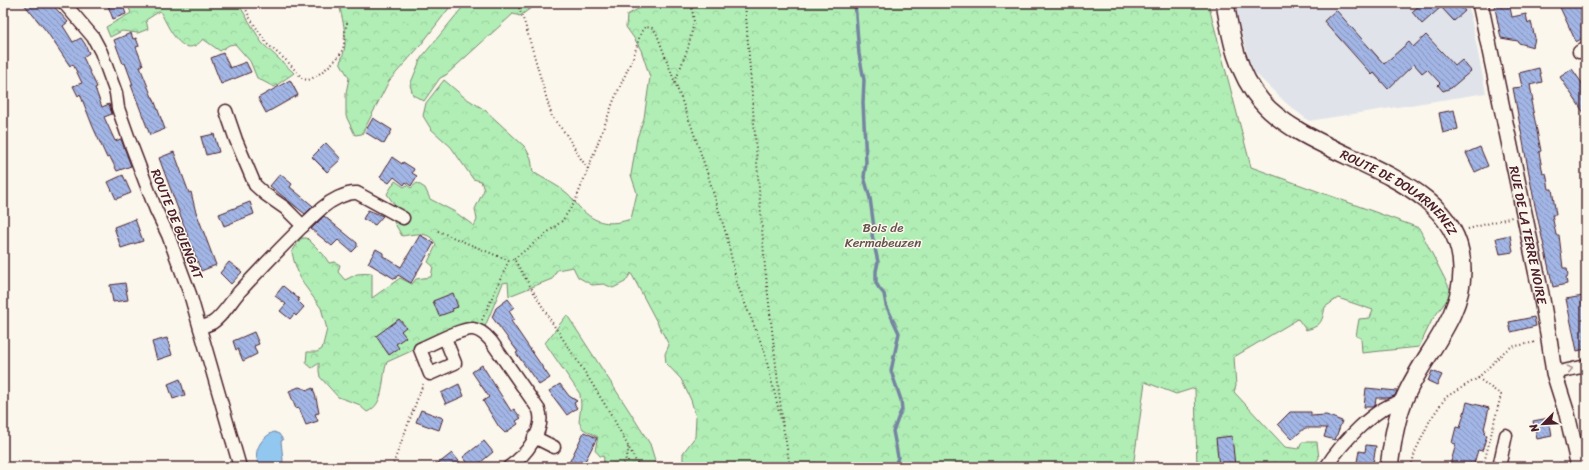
<svg xmlns="http://www.w3.org/2000/svg" width="1589" height="470" font-family="Sriracha,sans-serif">
<style>
.built{fill:#e0e4ea}
.forest{fill:url(#forest-crowns);stroke:#7d8670}
.water{fill:#92c7f0;stroke:#7584a1}
.lines{fill:none;stroke-linecap:round;stroke-linejoin:round}
.stream{stroke:#7584a1;stroke-width:3.5}
.building{fill:url(#building-back-hatch);stroke:#4a1f2b}
.minor-casing{stroke:#4a1f2b;stroke-width:15}
.tertiary-casing{stroke:#4a1f2b;stroke-width:18}
.secondary-casing{stroke:#4a1f2b;stroke-width:20}
.path{stroke:#4a1f2b;stroke-width:2;stroke-dasharray:1 3;stroke-linecap:butt}
.minor{stroke:#fbf7ec;stroke-width:12}
.tertiary{stroke:#fbf7ec;stroke-width:15}
.secondary{stroke:#fbf7ec;stroke-width:17}
.oneway{stroke:#ab9695}
.labels{text-anchor:middle;dominant-baseline:central;stroke-width:3;stroke-linejoin:round;paint-order:stroke}
.street-label{font-size:13px;fill:#4a1f2b;stroke:#fbf7ec}
.park-label{font-size:13px;fill:#64534e;stroke:#fbf7ec}
</style>
<defs>
<pattern id="forest-crowns" width="20" height="18" patternUnits="userSpaceOnUse"><rect width="20" height="18" fill="#b0eeb5"/><path d="M2 6a3 3 0 1 1 6 0M12 15a3 3 0 1 1 6 0" fill="none" stroke="#99cc9c"/></pattern>
<pattern id="building-back-hatch" width="6" height="6" patternUnits="userSpaceOnUse"><rect width="6" height="6" fill="#a2b6e5"/><path d="M-1 5l2 2M0 0l6 6M5-1l2 2" fill="none" stroke="#8693ba"/></pattern>
</defs>
<rect width="100%" height="100%" fill="#fbf7ec"/>
<filter id="ink" filterUnits="userSpaceOnUse"><feTurbulence type="fractalNoise" baseFrequency=".025" numOctaves="2"/><feDisplacementMap in="SourceGraphic" scale="8" xChannelSelector="R" yChannelSelector="G"/><feConvolveMatrix kernelMatrix="1 2 1 2 8 2 1 2 1" color-interpolation-filters="sRGB"/></filter>
<g filter="url(#ink)">
<polygon class="built" points="1234,3 1468,3 1486,93 1309,121 1287,104 1256,74 1250,63 1237,17"/>
<g class="forest">
<path d="M127 3H238L262 43 294 73 274 87 257 78 250 61 235 44 229 45 220 51 203 39C183 63 168 26 160 11L146 20 148 29 138 33 122 31 110 37 106 27 131 13Z"/>
<path d="M339 3H453L420 46 389 81 362 134 355 135 346 116V93L349 78 340 62C350 42 343 24 339 3Z"/>
<polygon points="466,3 552,3 531,8 520,16 513,14 446,75 440,78 424,101 413,95 410,85 421,58"/>
<path d="M649 3H1208L1251 167 1419 228 1452 293 1432 320 1419 347 1362 353 1361 338 1356 336 1359 319 1370 318 1373 310 1338 298 1325 307C1322 322 1321 326 1306 330L1298 319 1234 357 1236 386 1234 392 1285 447 1299 449 1302 442H1317L1319 458 1312 467H1197L1195 388 1176 394 1145 382 1133 467H683V453L695 437 696 417 691 400 681 379 666 363 665 354 669 345 631 273 625 282 613 288 604 284 592 285 578 277 573 267 557 270 552 279 509 296 508 282 503 283 484 329 440 338 387 362C381 378 386 404 367 412L358 404 338 397 320 377 319 371V363L312 368 306 363 307 352H317L322 349 327 329 321 308 305 286 299 275 294 261 292 252 301 238H307L323 254 329 263 335 262 340 265 338 272 345 280 357 274 372 273V298L400 278 412 284 416 279 431 277 433 266 428 262 436 245C430 230 415 234 402 236L394 222V204L387 194 395 181 404 187 407 185 411 188 417 183 425 188 430 199 455 212 474 226 477 220 475 209 484 190 481 181 473 179 451 147 431 129 423 116 426 103 444 80 464 97 485 110 525 147 531 158 533 172C544 179 557 185 567 193 572 197 575 203 580 208 596 224 609 226 631 219L637 193 631 175 637 138 644 118 650 77 641 50 634 38 626 27 627 15Z"/>
<polygon points="567,315 628,409 650,444 657,467 603,467 604,457 600,456 595,450 598,437 583,429 579,422 581,405 580,394 545,343"/>
</g>
<path class="water" d="M274 432 279 434 283 440 281 441 283 460 282 466 261 467C250 454 261 437 274 432Z"/>
<g class="lines">
<path class="stream" d="M855 3 859 54 864 80 863 103 866 162 864 177 870 198 874 228 872 235 878 262 876 271V283L879 288 884 294 886 305 899 333 891 371 901 400 902 410C898 416 897 423 893 431L898 457 895 467"/>
</g>
<g class="building">
<polygon points="23,3 51,3 68,22 63,26 73,42 81,38 85,44 89,53 83,57 97,87 95,88 102,107 109,104 112,114 104,117 115,141 121,139 131,166 117,171 110,157 107,158 93,127 80,94 78,96 73,86 82,83 73,64 70,66 47,32"/>
<polygon points="107,3 122,3 126,14 113,19"/>
<polygon points="1422,3 1458,3 1465,11 1454,21 1441,7 1422,24 1412,12"/>
<polygon points="1494,3 1509,3 1512,17 1526,14 1528,24 1531,22 1535,38 1533,47 1519,43 1518,41 1501,38"/>
<polygon points="1558,3 1586,3 1586,36 1576,42"/>
<polygon points="1336,10 1384,64 1409,42 1413,47 1426,35 1455,66 1462,60 1471,71 1451,88 1443,91 1438,85 1440,83 1427,69 1422,73 1414,64 1388,89 1374,73 1372,75 1324,21"/>
<polygon points="131,33 133,39 136,38 139,46 136,47 143,65 140,67 152,97 153,97 165,129 150,135 131,85 133,85 125,63 123,64 114,40"/>
<polygon points="223,53 230,68 246,62 251,72 221,84 211,58"/>
<polygon points="1539,68 1542,82 1530,85 1533,101 1531,101 1541,151 1539,152 1543,174 1546,173 1549,189 1552,189 1556,215 1552,215 1556,235 1559,235 1563,268 1567,268 1568,276 1566,277 1567,284 1553,287 1535,206 1513,88 1522,87 1519,73"/>
<polygon points="1572,69 1586,89 1586,116 1560,77"/>
<polygon points="290,80 298,95 266,113 258,98"/>
<polygon points="1454,110 1458,129 1443,133 1439,113"/>
<polygon points="373,118 392,130 384,144 365,132"/>
<polygon points="214,134 219,152 206,155 201,137"/>
<polygon points="326,143 341,159 327,172 312,157"/>
<polygon points="1480,147 1488,166 1475,172 1466,153"/>
<polygon points="174,152 189,193 191,192 195,209 216,265 201,271 159,158"/>
<polygon points="392,157 402,164 403,162 414,169 412,173 417,176 411,186 406,182 404,185 394,177 389,183 380,177"/>
<polygon points="280,174 292,184 290,187 313,206 305,214 270,186"/>
<polygon points="123,175 131,193 116,199 108,182"/>
<polygon points="250,202 254,214 224,226 219,214"/>
<polygon points="368,210 383,216 375,225 363,219"/>
<polygon points="324,216 357,243 357,247 352,252 338,240 332,246 311,229"/>
<polygon points="135,219 143,241 121,248 114,227"/>
<polygon points="420,235 434,243 411,283 398,275 395,279 368,263 376,249 383,253 383,256 401,267"/>
<polygon points="1510,235 1513,252 1500,254 1496,238"/>
<polygon points="229,262 242,272 231,284 220,273"/>
<polygon points="125,283 128,300 113,302 110,285"/>
<polygon points="283,286 299,299 298,301 304,307 296,316 294,314 290,319 280,311 286,304 275,296"/>
<polygon points="453,293 458,307 452,309 453,311 439,316 433,301"/>
<polygon points="1583,296 1586,307 1586,311 1584,312 1586,324 1586,349 1577,351 1566,299"/>
<polygon points="508,299 514,307 509,311 514,319 511,321 550,378 539,385 516,353 518,352 492,317 496,308"/>
<polygon points="1534,317 1536,326 1511,332 1509,322"/>
<polygon points="399,319 406,327 401,331 406,337 396,344 399,348 389,355 376,336"/>
<polygon points="254,332 259,344 254,346 257,354 243,361 238,349 236,350 233,341"/>
<polygon points="167,338 172,355 157,360 152,342"/>
<polygon points="482,365 511,411 514,409 521,418 516,421 518,424 505,433 499,427 483,401 489,397 472,372"/>
<polygon points="1432,371 1442,375 1437,385 1428,381"/>
<polygon points="180,379 185,395 173,399 168,384"/>
<polygon points="459,384 464,396 446,404 441,393"/>
<polygon points="560,384 569,396 577,401 574,403 577,408 567,415 549,391"/>
<polygon points="299,387 308,390 313,388 316,398 319,413 315,414 318,421 306,425 299,408 296,409 289,391"/>
<polygon points="1366,388 1397,391 1395,396 1388,398 1376,398 1375,406 1372,407 1364,407"/>
<polygon points="1467,402 1489,408 1484,429 1485,429 1484,434 1487,435 1482,451 1478,450 1473,467 1458,467 1450,465 1456,444 1452,443 1456,427 1460,428"/>
<polygon points="421,410 443,418 439,430 416,422"/>
<polygon points="1290,412 1311,412 1311,416 1326,415 1342,421 1335,440 1324,437 1327,428 1305,428 1292,439 1278,424"/>
<polygon points="1549,418 1552,436 1537,439 1533,421"/>
<polygon points="584,432 597,438 582,467 567,467"/>
<polygon points="1232,436 1235,466 1219,467 1216,438"/>
<polygon points="484,441 493,452 475,467 471,467 463,457"/>
<polygon points="1366,445 1376,446 1373,463 1372,462 1371,467 1356,467 1359,451 1365,452"/>
<polygon points="452,453 464,467 434,467"/>
</g>
<g class="lines">
<g class="minor-casing">
<g id="minor">
<polyline points="64,3 93,37 101,52 116,93 118,108 130,142 156,210 168,235 190,294 240,467"/>
<polyline points="1579,52 1586,47"/>
<polyline points="226,111 236,140 255,185 265,194 285,208 303,226"/>
<path d="M200 328C204 326 208 325 212 323 222 317 232 300 240 291 266 263 293 234 322 208 330 201 346 192 357 193L403 218"/>
<path d="M445 338 455 363 430 374 420 349C432 344 461 328 473 329 481 330 486 335 491 341L539 410C546 430 525 456 509 467"/>
<polyline points="1554,373 1586,366"/>
<polyline points="534,437 554,447"/>
<path d="M1326 467C1341 444 1375 406 1403 401"/>
<polyline points="1499,467 1506,435"/>
</g>
</g>
<g class="tertiary-casing">
<g id="tertiary">
<path id="s1" d="M1480 3 1541 294 1549 339 1554 373 1567 414 1579 467"/>
</g>
</g>
<g class="secondary-casing">
<g id="secondary">
<path id="s2" d="M1225 3C1231 38 1237 73 1261 101 1313 163 1461 171 1462 269 1463 320 1420 357 1403 402 1395 423 1392 445 1389 467"/>
</g>
</g>
<g class="path">
<path d="M243 3 250 18 267 44 288 62 303 79 308 80C316 78 338 60 342 51 345 46 344 32 347 23"/>
<polyline points="745,3 765,268 783,427"/>
<polyline points="675,82 688,48 694,22 691,3"/>
<polyline points="588,169 614,100 634,55 641,32 645,27 652,28 656,32 691,125 707,172 727,237 737,284 764,350 785,436 790,467"/>
<polyline points="1468,229 1512,217"/>
<polyline points="438,231 500,257 509,260 514,259 551,321 586,374 612,416 639,467"/>
<polyline points="514,259 562,221 575,202 588,169 581,159 566,134 552,117 525,24 517,3"/>
<polyline points="482,320 509,260"/>
<polyline points="1478,378 1501,395 1483,467"/>
<polyline points="392,467 423,384"/>
<polyline points="622,467 628,454 628,445"/>
<polyline points="1411,467 1415,452 1430,420 1446,397 1478,378 1505,351 1511,347 1536,342"/>
</g>
<use href="#minor" class="minor"/>
<use href="#tertiary" class="tertiary"/>
<use href="#secondary" class="secondary"/>
</g>
<defs><path id="oneway-chevron" d="M-2-3.5L2.5 0L-2 3.5" fill="none" stroke-width="1.6" stroke-linecap="round" stroke-linejoin="round"/></defs>
<use class="oneway" href="#oneway-chevron" transform="translate(1570 369) rotate(-12)"/>
</g>
<g class="labels">
<g class="street-label">
<text stroke="none"><textPath href="#s2" startOffset="273">ROUTE DE DOUARNENEZ</textPath></text>
<text transform="translate(177 224) rotate(68)">ROUTE DE GUENGAT</text>
<text stroke="none"><textPath href="#s1" startOffset="237">RUE DE LA TERRE NOIRE</textPath></text>
</g>
<g class="park-label">
<text x="883" y="227">Bois de<tspan x="883" dy="15">Kermabeuzen</tspan></text>
</g>
</g>
<rect width="1589" height="470" fill="none" stroke="#fbf7ec" stroke-width="16"/>
<rect x="8" y="8" width="1573" height="454" fill="none" stroke="#4a1f2b" stroke-width="1.5" filter="url(#ink)"/>
<g transform="translate(1543 424) rotate(246)" stroke="#fbf7ec" stroke-width="3" paint-order="stroke">
<path d="M0-3L7 15L0 10L-7 15Z" fill="#4a1f2b"/>
<text y="-6" font-size="11" font-weight="bold" text-anchor="middle" fill="#4a1f2b">N</text>
</g>
</svg>
